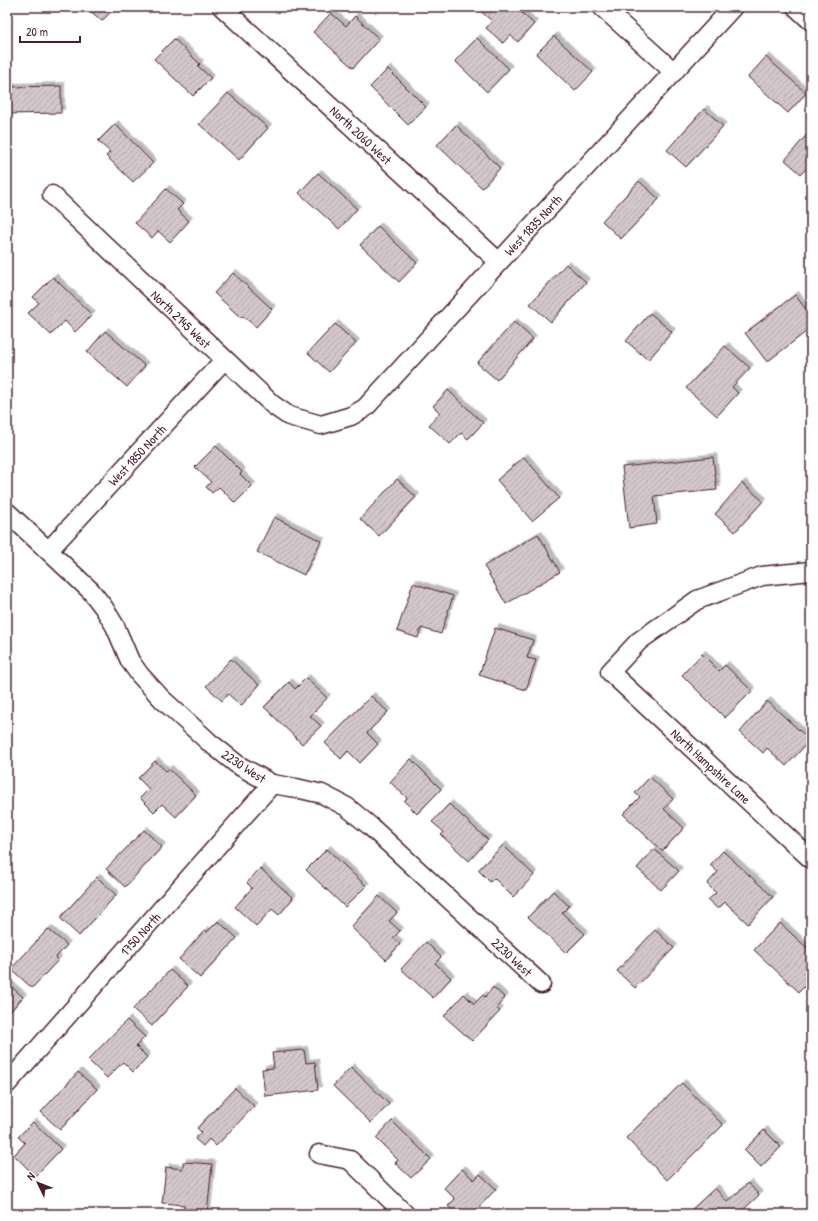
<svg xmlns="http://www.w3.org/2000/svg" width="818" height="1221" font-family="'Patrick Hand',sans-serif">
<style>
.building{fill:url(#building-hatch);stroke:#4a1f2b;filter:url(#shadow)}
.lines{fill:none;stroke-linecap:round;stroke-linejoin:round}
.street-casing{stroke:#4a1f2b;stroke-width:21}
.street{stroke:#fff;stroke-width:18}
.labels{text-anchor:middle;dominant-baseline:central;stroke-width:3;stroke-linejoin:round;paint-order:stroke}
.street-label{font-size:13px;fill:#4a1f2b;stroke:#fff}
</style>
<defs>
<pattern id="building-hatch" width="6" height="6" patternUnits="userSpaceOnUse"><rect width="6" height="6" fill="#d2c7cb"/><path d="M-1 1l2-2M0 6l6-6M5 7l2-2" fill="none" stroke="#b6aaae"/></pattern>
<filter id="shadow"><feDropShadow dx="3.5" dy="-3.5" stdDeviation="0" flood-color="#0004"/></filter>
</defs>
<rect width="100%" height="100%" fill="#fff"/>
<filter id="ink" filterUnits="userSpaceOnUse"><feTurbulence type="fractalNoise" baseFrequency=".025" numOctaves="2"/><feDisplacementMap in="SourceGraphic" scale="8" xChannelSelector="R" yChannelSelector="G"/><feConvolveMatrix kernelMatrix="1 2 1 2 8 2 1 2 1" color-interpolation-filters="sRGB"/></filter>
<g filter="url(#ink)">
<g class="building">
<polygon points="75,7 115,7 102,21 87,8 82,13"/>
<polygon points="478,7 520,7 524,10 522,13 534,24 518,42 510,35 503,43 486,28 492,21 477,8"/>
<polygon points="331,13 346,26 355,16 379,39 353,68 313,32"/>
<polygon points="554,36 593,72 575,91 536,54"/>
<polygon points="477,38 509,69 487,92 455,61"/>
<polygon points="174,39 200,64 198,66 211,78 193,96 154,59"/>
<polygon points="766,57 806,93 788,113 748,77"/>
<polygon points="388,69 426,107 408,125 370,87"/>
<polygon points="61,86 61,113 7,114 7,87"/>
<polygon points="228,93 268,128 239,160 199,124"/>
<polygon points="704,109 723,126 686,167 667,150"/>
<polygon points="115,124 153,163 133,182 106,156 110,152 98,141"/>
<polygon points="456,125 500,168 482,188 437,145"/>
<polygon points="811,130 811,164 801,174 785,160"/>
<polygon points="318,173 357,209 339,229 299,193"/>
<polygon points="639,181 659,199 621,239 602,221"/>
<polygon points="166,189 183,204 177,210 189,221 170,242 158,231 152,238 135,223"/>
<polygon points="378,226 417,263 399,282 360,245"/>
<polygon points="566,264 586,282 551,322 530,304"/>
<polygon points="233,273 272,309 256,327 243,316 241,318 214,293"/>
<polygon points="53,277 92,315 75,332 65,321 51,335 28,313 39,303 33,297"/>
<polygon points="795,295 811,316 811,328 767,362 745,333"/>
<polygon points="650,313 672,332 648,360 626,341"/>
<polygon points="514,322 533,339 497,380 477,363"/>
<polygon points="335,324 356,343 329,372 308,353"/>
<polygon points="105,331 145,366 127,387 87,352"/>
<polygon points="725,346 750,368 732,387 738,393 717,416 686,388"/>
<polygon points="448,390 483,423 468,439 461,433 450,444 429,425 440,413 433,406"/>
<polygon points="216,446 242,472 240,474 252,486 235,503 219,487 212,493 206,487 211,482 195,467"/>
<polygon points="524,457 559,498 532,521 497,480"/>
<polygon points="713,457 717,490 654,496 657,524 629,528 622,467"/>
<polygon points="397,479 416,497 379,536 360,519"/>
<polygon points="742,483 763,501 735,532 715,514"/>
<polygon points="274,517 321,541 304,575 257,552"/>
<polygon points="538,534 560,572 506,604 484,566"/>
<polygon points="413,583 453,596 441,634 421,628 418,638 397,631"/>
<polygon points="495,628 533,640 527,658 536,660 526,690 479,675"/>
<polygon points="702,654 719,671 725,665 752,691 725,718 682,675"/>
<polygon points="231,659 259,685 241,706 228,694 222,701 206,686"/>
<polygon points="306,678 327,698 310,716 321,726 302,744 264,707 289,682 295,689"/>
<polygon points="371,696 388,712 367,733 378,744 360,763 348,751 341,759 325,743"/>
<polygon points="767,701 810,740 786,766 767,748 763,753 740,732"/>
<polygon points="411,759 441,789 417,814 404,801 407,798 390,782"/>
<polygon points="155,761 166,771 169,769 196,795 176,817 162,804 154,812 140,798 149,789 138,778"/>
<polygon points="650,777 673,799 664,809 684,828 662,851 623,814 640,797 635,793"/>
<polygon points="811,788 811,799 806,794"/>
<polygon points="449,804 488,840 469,861 441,835 444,832 432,822"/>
<polygon points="144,830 162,847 125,887 106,869"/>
<polygon points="503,845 534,875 513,897 494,878 490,882 478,870"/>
<polygon points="327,849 366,886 345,907 306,870"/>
<polygon points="654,849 679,871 661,890 637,868"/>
<polygon points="723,851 773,897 748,924 725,902 718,909 708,900 716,893 707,884 718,872 710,865"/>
<polygon points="260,868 293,898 279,915 272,909 256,926 235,907 252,888 247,883"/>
<polygon points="97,877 116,895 79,936 60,918"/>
<polygon points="553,891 569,906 562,913 585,934 566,953 528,917"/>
<polygon points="379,896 397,913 389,921 400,931 393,938 400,944 386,960 351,927"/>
<polygon points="218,921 237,938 200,978 179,959 205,930 207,932"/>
<polygon points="780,923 807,948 811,944 811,988 807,984 799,992 754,950"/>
<polygon points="48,929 67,945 56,957 58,960 32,988 11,969"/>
<polygon points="655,930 674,948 635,988 617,971"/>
<polygon points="426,942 441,957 435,963 451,978 433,998 401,969"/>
<polygon points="170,970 188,986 152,1026 133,1009"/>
<polygon points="7,983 23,997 7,1015"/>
<polygon points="493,987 505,998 496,1008 500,1011 472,1041 444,1016 464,994 474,1004 483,995 485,997"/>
<polygon points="127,1020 145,1037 136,1046 147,1057 133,1072 123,1062 107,1078 88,1060"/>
<polygon points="304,1050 306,1063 315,1062 318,1090 265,1096 262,1069 274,1068 272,1053"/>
<polygon points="351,1067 389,1104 371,1123 333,1086"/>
<polygon points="78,1072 97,1089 60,1130 41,1112"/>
<polygon points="682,1083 723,1125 667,1180 626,1138"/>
<polygon points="235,1088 254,1106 216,1146 209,1139 203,1146 195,1139 201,1132 197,1128"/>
<polygon points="392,1121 431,1159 411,1178 395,1163 398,1160 376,1138"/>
<polygon points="33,1122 61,1149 35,1176 14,1155 25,1143 18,1137"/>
<polygon points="764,1130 781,1147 761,1167 744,1150"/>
<polygon points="183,1162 212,1164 207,1214 183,1214 184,1205 162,1203 166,1167 183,1169"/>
<polygon points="462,1169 474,1180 480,1174 496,1189 472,1214 456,1214 448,1206 455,1199 444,1188"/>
<polygon points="748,1183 759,1195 739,1214 687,1214 715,1188 727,1202"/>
</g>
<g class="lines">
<g class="street-casing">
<g id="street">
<polyline points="222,7 499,262"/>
<polyline points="602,7 674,72"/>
<polyline points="796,7 811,21"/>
<polyline points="52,195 273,405 289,416 321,425 351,416 365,408 733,7"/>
<polyline points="7,512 91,591 104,608 115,626 130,661 140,675 162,699 209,742 238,765 272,784 296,788 322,794 347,807 370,826 541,984"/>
<polyline points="49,550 224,360"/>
<polyline points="811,571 762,576 697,600 639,641 610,672 811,859"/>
<polyline points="7,1084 272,784"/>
<polyline points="319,1154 350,1160 405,1214"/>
</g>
</g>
<use href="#street" class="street"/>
</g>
</g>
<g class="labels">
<g class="street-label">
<text transform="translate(361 135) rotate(43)">North 2060 West</text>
<text transform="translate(533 225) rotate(-47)">West 1835 North</text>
<text transform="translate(181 319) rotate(44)">North 2145 West</text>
<text transform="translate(137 455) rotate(-47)">West 1850 North</text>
<text transform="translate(244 766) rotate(33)">2230 West</text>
<text transform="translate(711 766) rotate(43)">North Hampshire Lane</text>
<text transform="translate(140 934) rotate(-48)">1750 North</text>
<text transform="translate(512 957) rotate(43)">2230 West</text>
</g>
</g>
<rect width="818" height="1221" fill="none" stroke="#fff" stroke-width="24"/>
<rect x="12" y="12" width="794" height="1197" fill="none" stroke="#4a1f2b" stroke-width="1.5" filter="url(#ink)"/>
<g transform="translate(38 1183) rotate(313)" stroke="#ffffff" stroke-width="3" paint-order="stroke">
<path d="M0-3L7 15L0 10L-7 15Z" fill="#4a1f2b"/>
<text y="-6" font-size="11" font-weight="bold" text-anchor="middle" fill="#4a1f2b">N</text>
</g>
<path d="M20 36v6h60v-6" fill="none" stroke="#4a1f2b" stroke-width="2"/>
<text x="26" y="36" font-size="12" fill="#4a1f2b" stroke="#ffffff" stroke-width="3" paint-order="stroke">20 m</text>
</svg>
